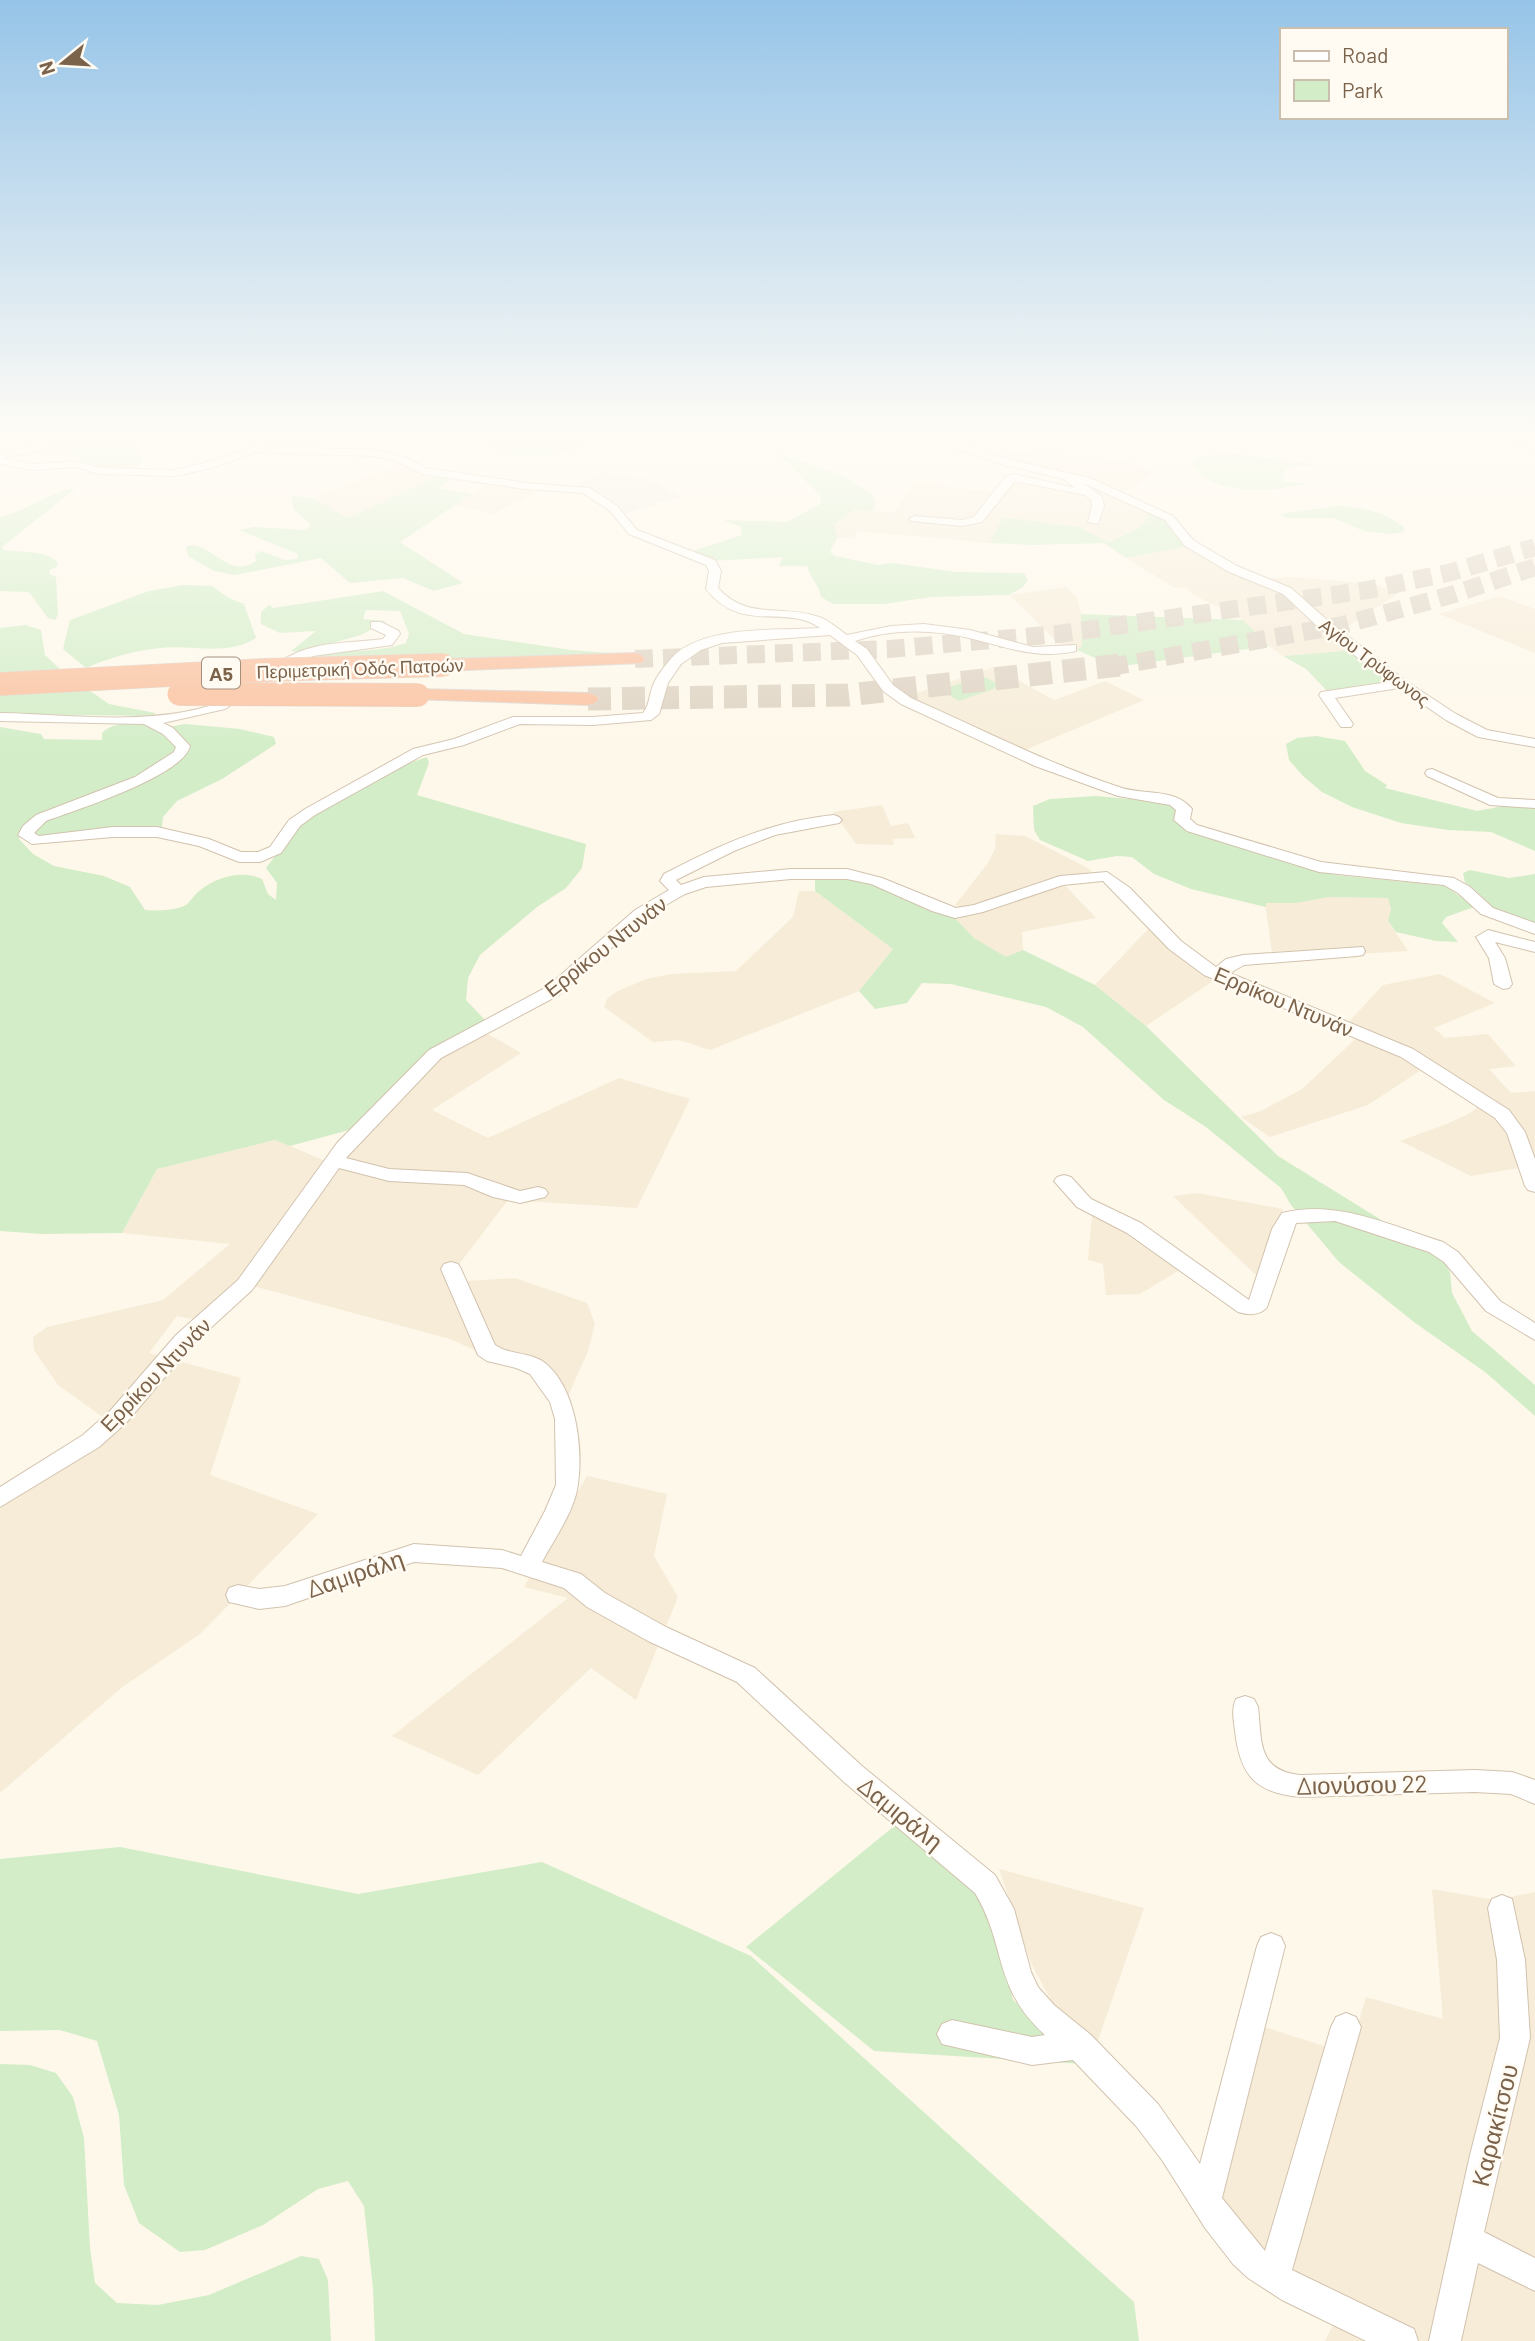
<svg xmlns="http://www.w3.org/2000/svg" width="1535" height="2341" font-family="Barlow,sans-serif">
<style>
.residential{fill:#f6ecd8}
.industrial{fill:#efeae3}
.green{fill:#d2edc7}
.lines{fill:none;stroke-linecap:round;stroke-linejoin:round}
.highway-tunnel-far1{stroke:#ddd2c2;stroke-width:18;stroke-dasharray:18 10;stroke-linecap:butt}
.highway-tunnel{stroke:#ddd2c2;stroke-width:23;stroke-dasharray:23 11;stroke-linecap:butt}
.minor-casing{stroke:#d2c2ae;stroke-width:2}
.highway-casing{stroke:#ddd6d0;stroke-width:2}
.minor{fill:#fff;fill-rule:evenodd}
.highway{fill:#fac19f;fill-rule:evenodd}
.highway-bridge-far1-casing{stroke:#ddd6d0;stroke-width:19;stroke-linecap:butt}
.highway-bridge-casing{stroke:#ddd6d0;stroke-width:24;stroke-linecap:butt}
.highway-bridge-far1{stroke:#fac19f;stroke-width:18}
.highway-bridge{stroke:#fac19f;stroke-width:23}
.labels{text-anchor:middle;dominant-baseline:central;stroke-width:5;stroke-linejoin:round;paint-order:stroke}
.far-street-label{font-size:18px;fill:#7b624b;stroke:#fffbf2}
.shield{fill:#fffbf2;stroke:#a3907d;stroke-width:2}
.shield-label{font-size:19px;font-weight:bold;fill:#7b624b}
.street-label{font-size:21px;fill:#7b624b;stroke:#fffbf2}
.near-street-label{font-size:24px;fill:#7b624b;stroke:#fffbf2}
</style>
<rect width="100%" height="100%" fill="#fef8ea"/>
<g class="residential">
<polygon points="1005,451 1123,459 1155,471 1118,498 1145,510 1149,518 1137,529 1108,542 1078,527 1003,517 990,543 857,531 854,538 837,538 833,524 856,509 894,513 915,483 1002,493 1012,478 1037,482 1080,495 1094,492 1082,484 1008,462"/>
<polygon points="398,464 438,476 349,518 313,499"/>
<polygon points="491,483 541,491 493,514 454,504"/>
<polygon points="1188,546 1254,580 1291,577 1375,584 1398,594 1334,635 1352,650 1283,656 1269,646 1243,620 1192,594 1187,588 1175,588 1126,558"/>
<polygon points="1066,587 1077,597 1082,617 1082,646 1077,650 1058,643 1009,595"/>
<polygon points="1499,596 1535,609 1535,653 1439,614"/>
<polygon points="994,667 1054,700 1105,681 1144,700 1025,750 905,697"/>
<polygon points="882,805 891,826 908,823 915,838 893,839 894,845 856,844 833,812"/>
<polygon points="996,834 1025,836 1088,868 1092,872 1058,878 1096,918 1022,932 1023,950 1006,958 974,938 954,917 970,914 955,905 988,863 995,849"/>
<polygon points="799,891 815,891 893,949 859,991 710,1050 679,1040 653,1042 604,1007 607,999 616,992 646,979 671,974 736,971 793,917"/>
<polygon points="1329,897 1388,898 1391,909 1388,921 1408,951 1358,954 1355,948 1272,952 1265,903 1296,903"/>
<polygon points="1151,926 1216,979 1146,1026 1095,985"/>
<polygon points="1440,974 1495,1003 1434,1028 1445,1038 1488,1034 1516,1066 1489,1069 1511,1093 1535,1091 1535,1172 1519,1168 1471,1176 1400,1141 1449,1123 1470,1113 1486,1101 1430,1064 1368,1105 1270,1137 1241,1117 1261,1111 1302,1089 1363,1032 1346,1025 1383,985"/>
<polygon points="483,1031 521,1053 432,1110 488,1138 619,1078 690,1099 637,1208 508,1200 460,1263 451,1282 515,1278 587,1303 595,1324 588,1351 566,1401 546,1372 477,1351 450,1339 235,1281 201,1317 191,1319 177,1316 149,1353 241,1378 210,1475 318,1514 200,1634 121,1688 0,1793 0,1506 118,1428 58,1385 34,1350 33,1337 47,1327 163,1300 230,1244 122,1233 157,1169 276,1140 337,1166 442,1056"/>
<polygon points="1197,1193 1283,1209 1259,1278 1173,1196"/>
<polygon points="1092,1214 1119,1223 1186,1266 1140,1294 1106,1295 1103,1264 1088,1260"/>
<polygon points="587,1476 667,1494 654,1556 678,1597 636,1700 591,1668 478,1775 392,1736 568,1598 524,1587"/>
<polygon points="999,1869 1144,1908 1097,2043 1056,2010 1031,1963"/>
<polygon points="1432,1889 1495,1900 1535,1892 1535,2341 1325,2341 1344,2303 1279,2273 1218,2194 1258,2025 1349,2054 1366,1997 1443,2019"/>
</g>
<polygon class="industrial" points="603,472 647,479 680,496 623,515 571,487"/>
<g class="green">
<polygon points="52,435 114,435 141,450 142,461 136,469 101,470 55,447"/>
<path d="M500 435H598C571 457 526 463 495 449L490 442Z"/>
<path d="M777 453 844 476 873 495 875 504 873 511 856 509 834 524 837 538 830 552 835 556 878 565 892 563 956 572 1024 573 1028 580 1023 587 1009 595 932 597 884 604H833L821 597C819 584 810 578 807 566H779L783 557 712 561 687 553 742 535 741 527 724 520 787 522 820 504 821 496Z"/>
<path d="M1237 454 1315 464 1285 469 1283 481 1309 484C1277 490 1208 499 1192 463L1197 456Z"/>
<path d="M438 476H454L438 488 472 494 400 542 463 583 434 591 403 578 350 583 321 558 235 575 214 571 188 556 186 547C209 537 228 582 256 561L255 554 261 551 285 560 297 559 298 554 239 530 254 527 306 530 311 525 294 510 291 495 313 499 349 518Z"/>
<path d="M76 488 2 547 4 550C22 553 45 549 58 563L57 567 49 570 50 574 56 577 58 615 55 620 48 618 29 592 0 591V517C28 511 48 492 76 488Z"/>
<path d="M1338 506C1363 507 1385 512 1405 528L1403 532 1390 534 1364 531 1333 518H1287L1279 514Z"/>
<polygon points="1145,510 1167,518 1188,546 1126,558 1104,543 1031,545 990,543 1003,517 1078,527 1109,542 1137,529 1149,518"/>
<path d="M183 585 212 586 229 598 244 604 256 638C226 657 193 644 160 648 133 651 111 657 86 668L63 649 70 620 149 591Z"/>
<path d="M383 591 464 634 571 650 636 655 289 666C327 644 367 657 406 643L409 634 400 611 366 610 363 619 386 621 361 635 300 652 291 651 316 631 280 633 261 624V612L269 605 273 608Z"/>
<polygon points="1081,614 1243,620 1269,646 1115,667 1077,650 1082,646"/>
<polygon points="25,625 41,630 45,655 64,673 109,704 155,713 155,716 0,714 0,628"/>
<polygon points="1355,650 1398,683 1328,692 1306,669 1283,656"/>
<polygon points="983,676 1002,686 959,701 940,690"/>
<path d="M144 722 162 730 178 744 177 755 137 779 23 830 19 839 33 854 54 866 104 876 130 887 145 910C158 911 171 911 184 906 189 904 191 899 195 895 212 878 240 869 262 879L268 894 276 900 277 883 266 868 299 824 398 767 427 757 429 763 417 795 586 844 582 868 566 888 537 907 480 955 468 978 466 1000 485 1020 432 1050 349 1130 290 1146 275 1140 157 1169 122 1233 42 1234 0 1231V727L41 734 44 739 102 740V733C113 722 129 723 144 722Z"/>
<polygon points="185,724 240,729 274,737 276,744 222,779 177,801 163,817 162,827 35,837 33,828 45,819 167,769 185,755 188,745 169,727"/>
<polygon points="1316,736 1345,741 1365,771 1387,785 1385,788 1477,811 1504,806 1535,806 1535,851 1491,832 1448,830 1401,823 1352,807 1322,792 1303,776 1289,760 1286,744 1297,738"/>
<polygon points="1096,796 1163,802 1176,807 1178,816 1216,838 1294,865 1335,875 1446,886 1474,907 1446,917 1442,923 1458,942 1436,941 1396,932 1388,921 1391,909 1388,898 1329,897 1296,903 1266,903 1266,907 1191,889 1154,874 1132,857 1117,856 1088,861 1040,840 1034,830 1033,806 1050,799"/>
<path d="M1470 870 1509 878 1535 874V926C1521 922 1505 918 1494 908 1484 899 1477 890 1465 883L1463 873Z"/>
<polygon points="819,877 853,877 954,917 974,938 1006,957 1023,950 1095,985 1146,1026 1278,1156 1441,1257 1450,1272 1452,1293 1472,1331 1535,1385 1535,1416 1485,1372 1414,1322 1339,1262 1291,1205 1281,1188 1206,1127 1164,1100 1083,1027 1046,1007 951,984 922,983 907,1003 875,1009 859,991 893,949 815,891 815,880"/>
<polygon points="898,1823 984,1895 998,1936 1013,2000 1083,2064 874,2051 746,1947"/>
<polygon points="120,1847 358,1894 542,1862 751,1956 1134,2302 1139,2341 375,2341 373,2288 364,2206 348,2181 318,2189 263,2225 205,2250 180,2252 139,2223 124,2185 119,2115 97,2041 60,2030 0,2031 0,1859"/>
<polygon points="0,2064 30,2065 56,2073 73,2097 84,2138 90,2248 95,2283 117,2303 158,2305 209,2295 301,2256 319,2259 328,2280 331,2341 0,2341"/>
</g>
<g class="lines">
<g class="highway-tunnel-far1">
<polyline points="635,659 889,649 1058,634 1368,590 1452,572 1535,547"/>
<polyline points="1110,667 1343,625 1451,595 1535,567"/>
</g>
<polyline class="highway-tunnel" points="588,699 847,695 1120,665"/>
<g class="minor-casing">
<g id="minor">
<path d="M41 435H52L55 441 51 449 2 458 32 464 75 461 100 468 175 470 205 463 256 446 374 450 404 457 426 468 526 483 590 488 617 506 637 530 715 560 721 571 718 588C748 621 782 604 819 617 829 620 838 629 847 635L891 626 924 624 970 630 1033 647 1076 645V651C1037 660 1006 647 969 638 932 629 891 629 855 641L867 649 893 685 911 698C981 729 1049 764 1122 788 1145 795 1175 788 1192 809L1190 819 1197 825 1321 862 1454 878 1470 887 1493 908 1535 923V934L1481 914 1458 893 1444 885 1319 872 1187 831 1174 820 1176 810 1170 805 1118 796 1035 766 901 704 883 691 857 655 830 635 722 643 701 650 681 664 668 683 659 714 651 720 593 725 520 724 464 745 423 755 315 815 300 826 281 853 260 862H239L199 846 157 837H113L32 844 18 835 23 826 36 815 135 777 174 752 176 747 163 734 144 724 0 721V713C66 714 137 725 202 708 237 699 261 669 294 654 322 641 353 643 383 639L386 635 371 628V622H381L399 631 400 634 392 645 313 656 291 666 225 709 163 723 173 728 190 746C183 776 76 810 46 821L34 833 39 836 113 827H157L209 839 241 852H258L270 847 289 820 305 809 413 749 454 739 513 717H593L643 713C650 705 649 693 654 683 657 676 664 667 669 661 699 624 777 631 820 628 785 603 742 635 706 589L709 571 706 565 629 534 609 510 583 493 526 489 423 474 396 461 374 456 257 452 212 468 175 476 99 474 75 467 32 470 0 464V452L43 444 45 441Z"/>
<polygon points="915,435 945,437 1011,460 1090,478 1173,516 1193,540 1237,566 1291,588 1327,620 1406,681 1456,714 1487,730 1535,739 1535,747 1478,737 1446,720 1399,688 1335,698 1353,724 1351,727 1341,727 1319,695 1321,692 1389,682 1317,626 1283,594 1229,572 1185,546 1165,520 1083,483 1102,497 1104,506 1098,524 1088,522 1092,506 1091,499 1085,495 1015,481 982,522 962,526 911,521 909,519 915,516 962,520 974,517 1005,477 1014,474 1075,488 1064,479 1004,465"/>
<polygon points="1489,435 1508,435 1535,443 1535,449"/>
<polygon points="1432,769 1498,798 1535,800 1535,808 1490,805 1427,776 1425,773 1427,770"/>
<path d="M834 815 839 817 842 820 839 823 775 835 734 851 676 880 681 885 704 877 791 869H847L882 878 956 908 974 905 1060 876 1107 872 1130 888 1181 941 1216 967 1226 959 1243 955 1363 947 1365 951 1363 955 1357 956 1244 965 1230 973 1413 1049 1509 1110 1525 1132 1535 1159V1192L1528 1190 1525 1186 1507 1133 1495 1118 1401 1057 1204 975 1169 949 1103 881 1063 885 983 912 955 918 932 911 871 884 847 879H791L706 887 685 894 647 916 559 995 441 1058 346 1158 389 1169 467 1173 520 1191 538 1187 545 1189 548 1193 545 1197 520 1203 493 1197 464 1185 389 1181 339 1168 252 1290 192 1345 126 1423 99 1447 0 1507V1487L83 1435 110 1411 176 1335 238 1280 337 1143 429 1050 547 987 635 910 669 890 660 881 664 874C719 845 772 821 834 815Z"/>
<polygon points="1488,930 1535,942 1535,952 1495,942 1505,958 1512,984 1509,988 1503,989 1494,984 1489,958 1476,937"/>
<path d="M1064 1175 1071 1177 1091 1199 1141 1223 1249 1300 1272 1229 1282 1213C1337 1199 1391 1226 1443 1242L1458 1252 1500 1301 1535 1323V1340L1486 1311 1444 1262 1429 1252 1335 1221 1296 1223 1267 1307C1260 1316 1248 1315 1238 1312L1127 1233 1077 1207 1054 1181 1057 1177Z"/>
<path d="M451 1262 458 1264 461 1269 495 1345C509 1355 531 1352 545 1363 576 1388 583 1447 578 1484 575 1511 554 1539 542 1562L581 1574 605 1593 666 1627 755 1668 862 1766 995 1875 1014 1909 1031 1972 1038 1987 1054 2005 1091 2035 1158 2104 1200 2164 1257 1946 1261 1937 1271 1933 1281 1937 1285 1946 1222 2198 1265 2251 1331 2027 1336 2017 1346 2013 1356 2017 1361 2027 1292 2270 1414 2329 1418 2341H1366L1282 2300 1248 2278 1233 2264 1205 2228 1162 2160 1136 2126 1073 2060 1032 2065 942 2044 937 2034 942 2024 952 2020 1032 2037 1045 2035C992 1987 1007 1946 975 1893L844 1782 737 1682 648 1641 587 1607 564 1588 502 1568 414 1562 285 1606 259 1609 229 1602 226 1595 229 1588 238 1585 259 1589 285 1586 414 1544 502 1550 521 1556 545 1511 556 1485 555 1419 550 1402 530 1374 516 1368 487 1361 478 1355 441 1269 444 1264Z"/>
<path d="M1245 1696 1254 1699 1258 1707C1262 1742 1257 1770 1300 1775L1475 1770 1512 1772 1535 1780V1804L1511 1794 1475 1792 1300 1797C1256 1793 1240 1776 1235 1731 1234 1720 1231 1710 1236 1699Z"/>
<polygon points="1502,1895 1512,1899 1525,1960 1530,2038 1484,2232 1535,2258 1535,2291 1478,2263 1461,2341 1429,2341 1470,2155 1500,2038 1497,1960 1488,1908 1492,1899"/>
</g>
</g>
<g class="highway-casing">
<g id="highway">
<polygon points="635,653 642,655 645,659 642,663 443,671 436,669 433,665 436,661 443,659"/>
<polygon points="418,689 588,693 595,695 599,699 595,703 588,705 411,699 407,695 411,691"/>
</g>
</g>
<use href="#minor" class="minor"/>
<use href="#highway" class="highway"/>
<g class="highway-bridge-far1-casing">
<polyline id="highway-bridge-far1" points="386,667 443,665"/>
</g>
<g class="highway-bridge-casing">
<g id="highway-bridge">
<polyline points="0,684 266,670 443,665"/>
<polyline points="179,694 418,695"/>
</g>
</g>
<use href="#highway-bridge-far1" class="highway-bridge-far1"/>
<use href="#highway-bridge" class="highway-bridge"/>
</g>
<linearGradient id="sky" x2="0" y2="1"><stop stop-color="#96c4e8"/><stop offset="0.57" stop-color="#fffcf6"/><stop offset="1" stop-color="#fffcf6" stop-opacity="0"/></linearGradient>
<rect width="1535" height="763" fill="url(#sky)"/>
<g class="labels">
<g class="far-street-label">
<text transform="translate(1375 662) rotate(37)">Αγίου Τρύφωνος</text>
<text transform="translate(360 668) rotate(-2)">Περιμετρική Οδός Πατρών</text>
</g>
<rect class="shield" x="202" y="657.5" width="38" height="31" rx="5"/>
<g class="shield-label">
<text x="221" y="673">Α5</text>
</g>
<g class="street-label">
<text transform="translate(605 946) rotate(-38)">Ερρίκου Ντυνάν</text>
<text transform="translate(1284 1001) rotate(23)">Ερρίκου Ντυνάν</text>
<text transform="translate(155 1374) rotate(-46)">Ερρίκου Ντυνάν</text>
</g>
<g class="near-street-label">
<text transform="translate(355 1573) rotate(-19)">Δαμιράλη</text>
<text transform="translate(1362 1784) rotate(-1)">Διονύσου 22</text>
<text transform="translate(901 1813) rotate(39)">Δαμιράλη</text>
<text transform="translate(1494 2125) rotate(-76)">Καρακίτσου</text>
</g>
</g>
<rect x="1280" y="28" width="228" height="91" fill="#fffbf2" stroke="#cabeaf" stroke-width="2"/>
<rect x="1294" y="51" width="35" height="10" fill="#ffffff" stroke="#cabeaf" stroke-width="2"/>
<text x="1342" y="63" font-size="21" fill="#7b624b">Road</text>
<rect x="1294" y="80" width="35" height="21" fill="#d2edc7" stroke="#cabeaf" stroke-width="2"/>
<text x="1342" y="98" font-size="21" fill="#7b624b">Park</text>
<g transform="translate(63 63) rotate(252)" stroke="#fffbf2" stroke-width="5" paint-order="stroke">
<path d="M0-5L12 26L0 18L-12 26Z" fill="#7b624b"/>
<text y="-10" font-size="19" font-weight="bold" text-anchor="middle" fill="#7b624b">N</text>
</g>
</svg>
